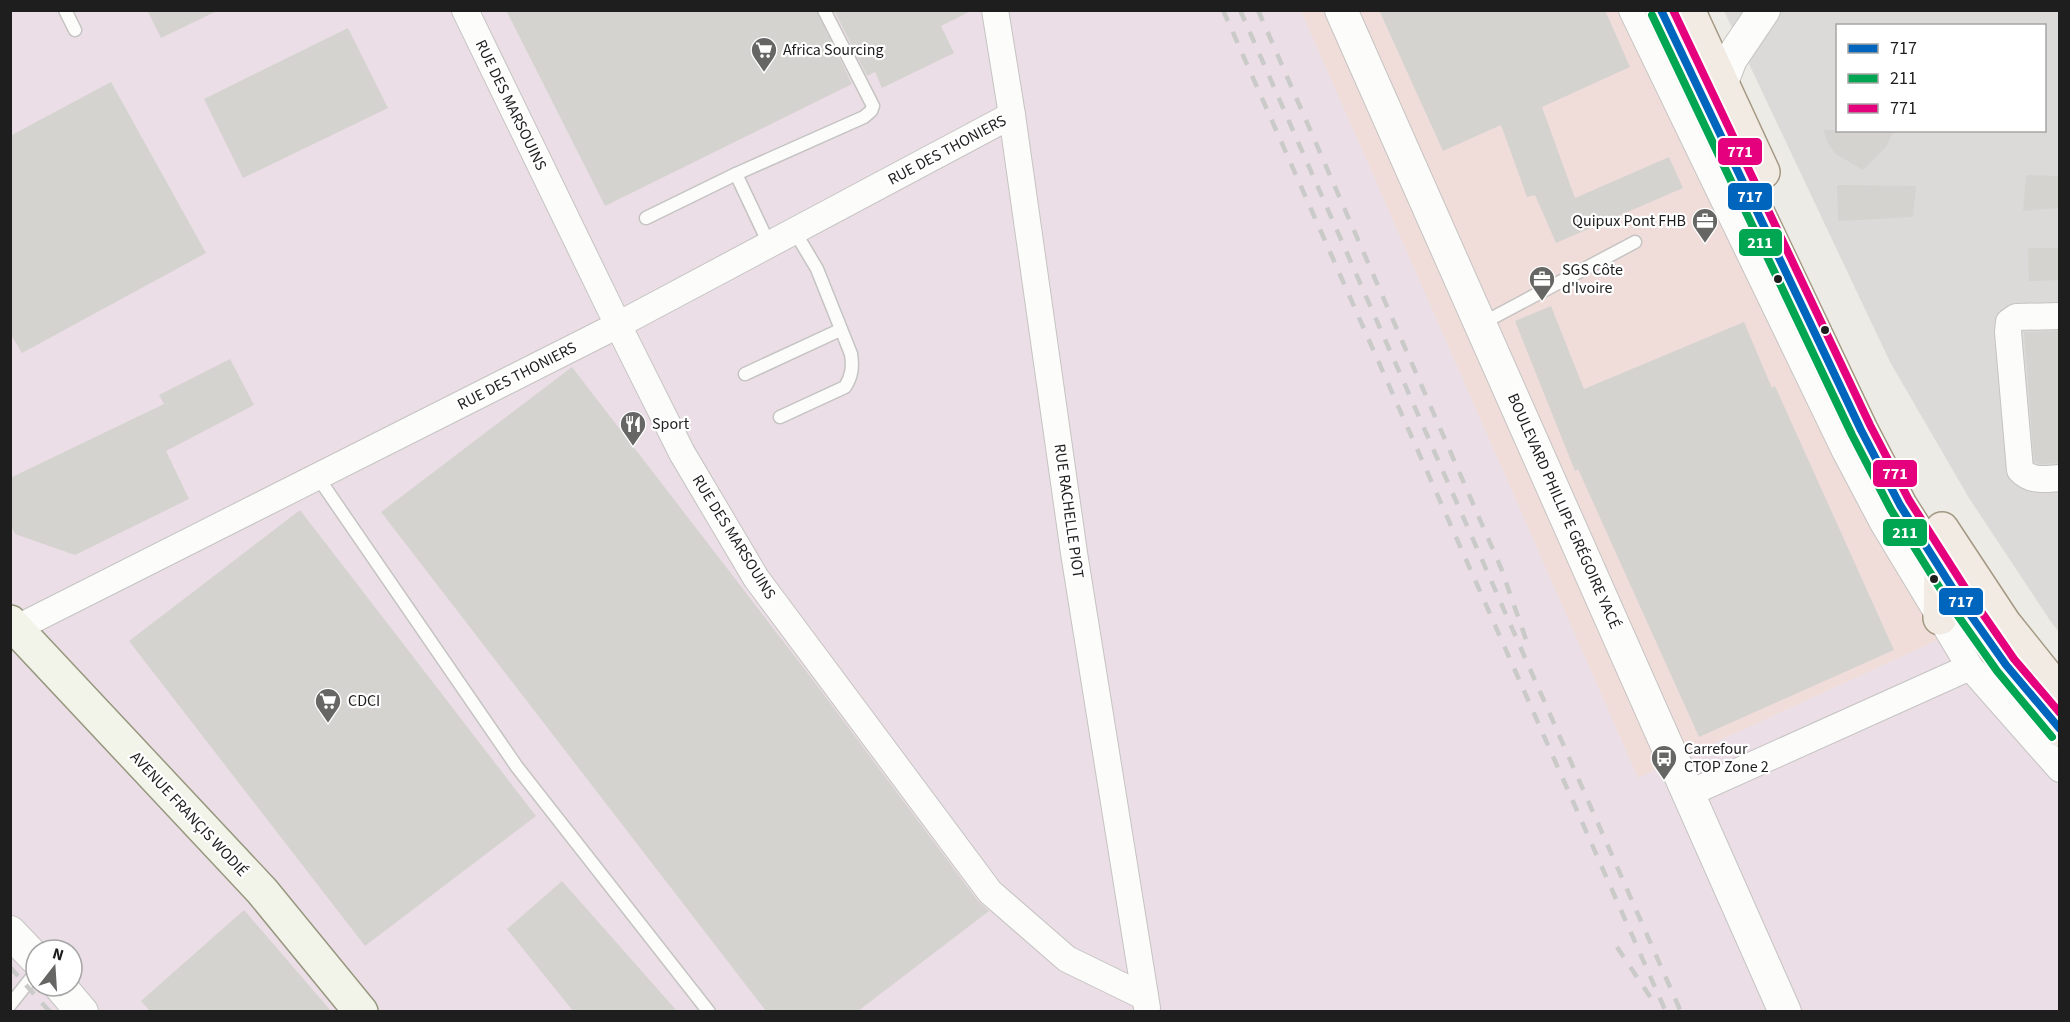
<svg xmlns="http://www.w3.org/2000/svg" width="2070" height="1022" font-family="'Source Sans 3',sans-serif">
<style>
.residential{fill:#dcdad8;fill-rule:evenodd}
.commercial{fill:#f0ddda}
.industrial{fill:#ebdee6;fill-rule:evenodd}
.building{fill:#d5d3cf}
.lines{fill:none;stroke-linecap:round;stroke-linejoin:round}
.service-casing{stroke:#c5c4c2;stroke-width:15}
.minor-casing{stroke:#c5c4c2;stroke-width:28}
.tertiary-casing{stroke:#c5c4c2;stroke-width:34}
.secondary-casing{stroke:#96977e;stroke-width:36}
.primary-casing{stroke:#a39882;stroke-width:36}
.service{stroke:#fcfcfb;stroke-width:12}
.minor{stroke:#fcfcfb;stroke-width:26}
.tertiary{stroke:#fcfcfb;stroke-width:32}
.secondary{stroke:#f3f4e9;stroke-width:33}
.primary{stroke:#f1ebe3;stroke-width:33}
.rail{stroke:#cacac9;stroke-width:4.5;stroke-dasharray:12 12;stroke-linecap:butt}
.bus-1-casing{stroke:#fff;stroke-width:12}
.bus-2-casing{stroke:#fff;stroke-width:12}
.bus-3-casing{stroke:#fff;stroke-width:12}
.bus-1{stroke:#0065bd;stroke-width:8}
.bus-2{stroke:#00a651;stroke-width:8}
.bus-3{stroke:#e5007d;stroke-width:8}
.bus-dot{fill:#1e1e1e;stroke:#fff;stroke-width:2}
.labels{text-anchor:middle;dominant-baseline:central;stroke-width:4.5;stroke-linejoin:round;paint-order:stroke}
.poi-label{font-size:16px;fill:#1e1e1e;stroke:#fff;text-anchor:start}
.street-label{font-size:16px;fill:#1e1e1e;stroke:#fff}
.line-badge{stroke:#fff;stroke-width:2}
.badge-label{font-size:16px;text-anchor:middle;font-weight:bold;fill:#fff}
</style>
<rect width="100%" height="100%" fill="#edebe6"/>
<path class="residential" d="M1724 11H2059V632L2051 622 1969 498 1890 362ZM1838 26H2044V130H1838Z"/>
<polygon class="commercial" points="1301,11 1620,11 1940,639 1638,778"/>
<path class="industrial" d="M10 11H1301L1638 778 1940 639 1968 684 2059 784V1011H11ZM36 950H72V986H36Z"/>
<g class="building">
<polygon points="147,10 219,10 161,38"/>
<polygon points="506,10 816,10 852,84 605,206"/>
<polygon points="834,10 973,10 941,26 954,53 882,88 875,72 867,76"/>
<polygon points="1379,10 1605,10 1630,67 1542,107 1575,198 1669,157 1683,188 1556,243 1535,195 1527,197 1501,125 1443,151"/>
<polygon points="348,28 388,108 243,178 204,99"/>
<polygon points="111,82 206,253 22,353 10,333 10,136"/>
<polygon points="1823,130 1894,130 1886,147 1863,170 1836,154 1829,145"/>
<polygon points="2026,175 2060,176 2060,208 2023,211"/>
<polygon points="1837,185 1916,186 1913,217 1838,221"/>
<polygon points="2028,248 2060,248 2060,280 2029,281"/>
<polygon points="1551,306 1584,389 1744,322 1772,388 1775,386 1894,650 1699,737 1578,469 1575,471 1515,321"/>
<polygon points="2060,331 2060,463 2040,464 2034,462 2024,332"/>
<polygon points="230,359 254,405 166,451 189,499 75,555 15,534 10,523 10,478 164,404 159,395"/>
<polygon points="572,367 810,676 978,901 989,911 858,1011 766,1011 381,512"/>
<polygon points="300,510 536,816 365,946 129,641"/>
<polygon points="562,881 677,1011 573,1011 507,929"/>
<polygon points="244,910 331,1011 150,1011 141,1001"/>
</g>
<g class="lines">
<g class="service-casing">
<g id="service">
<polyline points="65,10 75,30"/>
<polyline points="736,174 770,246"/>
<polyline points="646,218 736,174 864,117 871,111 873,106 824,10"/>
<polyline points="1481,324 1635,242"/>
<polyline points="745,374 840,330"/>
<path d="M780 417 845 387C852 376 853 367 851 354L817 269 795 232"/>
<polyline points="317,476 517,767 709,1012"/>
<polyline points="10,1005 36,972"/>
</g>
</g>
<g class="minor-casing">
<g id="minor">
<polyline points="465,10 618,325 682,453 756,578 990,892 1067,959 1145,997"/>
<polyline points="995,10 1012,115 1074,553 1147,1008"/>
<polyline points="1632,10 1845,451 1883,523 1970,667 2060,769"/>
<path d="M2060 316 2016 317 2009 322 2008 332 2020 470C2031 482 2044 479 2060 478"/>
<polyline points="17,628 618,325 1012,115"/>
<polyline points="1690,793 1970,667"/>
</g>
</g>
<g class="tertiary-casing">
<g id="tertiary">
<polyline points="1341,10 1785,1012"/>
<polyline points="1722,82 1731,59 1764,10"/>
<polyline points="10,932 36,959"/>
<polyline points="60,986 82,1012"/>
</g>
</g>
<g class="secondary-casing">
<polyline id="secondary" points="10,622 262,891 361,1012"/>
</g>
<g class="primary-casing">
<g id="primary">
<polyline points="1661,10 1861,430 1900,505 1960,600 2006,665 2060,730"/>
<polyline points="1688,10 1763,172"/>
<polyline points="1942,529 2004,623 2060,693"/>
<polyline points="1940,618 1941,567"/>
</g>
</g>
<use href="#service" class="service"/>
<use href="#minor" class="minor"/>
<use href="#tertiary" class="tertiary"/>
<use href="#secondary" class="secondary"/>
<use href="#primary" class="primary"/>
<g class="rail">
<polyline points="1223,10 1666,1012"/>
<polyline points="1240,10 1681,1012"/>
<polyline points="1258,10 1501,568 1529,648"/>
<polyline points="1617,947 1657,1007"/>
<polyline points="10,967 50,1012"/>
</g>
<g class="bus-1-casing">
<polyline id="bus-1" points="1661,10 1861,430 1900,505 1960,600 2006,665 2060,729"/>
</g>
<g class="bus-2-casing">
<polyline id="bus-2" points="1652,15 1852,435 1891,510 1951,606 1997,671 2052,737"/>
</g>
<g class="bus-3-casing">
<polyline id="bus-3" points="1673,10 1870,425 1909,500 1969,594 2014,659 2060,713"/>
</g>
<use href="#bus-1" class="bus-1"/>
<use href="#bus-2" class="bus-2"/>
<use href="#bus-3" class="bus-3"/>
</g>
<defs>
<g id="supermarket-pin" transform="scale(1.35)"><path d="M0 17L-7.5 6A9.5 9.5 0 1 1 7.5 6Z" fill="#666664" stroke="#fff"/><path d="M-6-5.5h2.5l.6 2H6L4.5 2H-2.5L-4.4-4H-6ZM-1.5 3.2a1.3 1.3 0 1 0 .1 0ZM3 3.2a1.3 1.3 0 1 0 .1 0Z" fill="#fff"/></g>
<g id="office-pin" transform="scale(1.35)"><path d="M0 17L-7.5 6A9.5 9.5 0 1 1 7.5 6Z" fill="#666664" stroke="#fff"/><path d="M-6-3h4V-5.5h4V-3h4V5H-6ZM-1-4.5V-3h2v-1.5ZM-6 0V1H6V0Z" fill="#fff"/></g>
<g id="restaurant-pin" transform="scale(1.35)"><path d="M0 17L-7.5 6A9.5 9.5 0 1 1 7.5 6Z" fill="#666664" stroke="#fff"/><path d="M-5-6h1v4h1v-4h1v4h1v-4h1v5L-1.5 .5V6h-2V.5L-5-1ZM5-6V6H3V1.5H1.5Q1.5-4 5-6Z" fill="#fff"/></g>
<g id="bus-pin" transform="scale(1.35)"><path d="M0 17L-7.5 6A9.5 9.5 0 1 1 7.5 6Z" fill="#666664" stroke="#fff"/><path d="M-5-6H5V4H4V6H2V4H-2V6H-4V4H-5ZM-3.5-4V0h7V-4ZM-3.5 1.2v1.5H-2V1.2ZM2 1.2v1.5H3.5V1.2Z" fill="#fff"/></g>
</defs>
<g fill-rule="evenodd">
<use href="#supermarket-pin" x="764" y="50"/>
<use href="#office-pin" x="1705" y="221"/>
<use href="#office-pin" x="1542" y="279"/>
<use href="#restaurant-pin" x="633" y="424"/>
<use href="#supermarket-pin" x="328" y="701"/>
<use href="#bus-pin" x="1664" y="758"/>
</g>
<g class="bus-dot">
<circle cx="1778" cy="279" r="5"/>
<circle cx="1825" cy="330" r="5"/>
<circle cx="1934" cy="579" r="5"/>
</g>
<g class="labels">
<g class="poi-label">
<text x="783" y="50">Africa Sourcing</text>
<text x="1686" y="221" text-anchor="end">Quipux Pont FHB</text>
<text x="1562" y="270">SGS Côte<tspan x="1562" dy="18">d'Ivoire</tspan></text>
<text x="652" y="424">Sport</text>
<text x="348" y="701">CDCI</text>
<text x="1684" y="749">Carrefour<tspan x="1684" dy="18">CTOP Zone 2</tspan></text>
</g>
<g class="street-label">
<text transform="translate(511 105) rotate(64)">RUE DES MARSOUINS</text>
<text transform="translate(947 150) rotate(-28)">RUE DES THONIERS</text>
<text transform="translate(517 376) rotate(-27)">RUE DES THONIERS</text>
<text transform="translate(1069 511) rotate(82)">RUE RACHELLE PIOT</text>
<text transform="translate(1564 511) rotate(66)">BOULEVARD PHILLIPE GRÉGOIRE YACÉ</text>
<text transform="translate(734 537) rotate(58)">RUE DES MARSOUINS</text>
<text transform="translate(189 814) rotate(47)">AVENUE FRANÇIS WODIÉ</text>
</g>
</g>
<g class="line-badge">
<rect x="1717" y="137" width="46" height="29" rx="6" fill="#e5007d"/>
<rect x="1727" y="182" width="46" height="29" rx="6" fill="#0065bd"/>
<rect x="1738" y="228" width="45" height="29" rx="6" fill="#00a651"/>
<rect x="1872" y="459" width="46" height="29" rx="6" fill="#e5007d"/>
<rect x="1882" y="518" width="46" height="29" rx="6" fill="#00a651"/>
<rect x="1938" y="587" width="46" height="29" rx="6" fill="#0065bd"/>
</g>
<g class="badge-label">
<text x="1740" y="157">771</text>
<text x="1750" y="202">717</text>
<text x="1760" y="248">211</text>
<text x="1895" y="479">771</text>
<text x="1905" y="538">211</text>
<text x="1961" y="607">717</text>
</g>
<rect width="2070" height="1022" fill="none" stroke="#1e1e1e" stroke-width="24"/>
<rect x="1836" y="24" width="210" height="108" fill="#ffffff" stroke="#a5a5a5" stroke-width="1.5"/>
<rect x="1848" y="44" width="30" height="9" fill="#0065bd" stroke="#a5a5a5" stroke-width="1.5"/>
<text x="1890" y="54" font-size="18" fill="#1e1e1e">717</text>
<rect x="1848" y="74" width="30" height="9" fill="#00a651" stroke="#a5a5a5" stroke-width="1.5"/>
<text x="1890" y="84" font-size="18" fill="#1e1e1e">211</text>
<rect x="1848" y="104" width="30" height="9" fill="#e5007d" stroke="#a5a5a5" stroke-width="1.5"/>
<text x="1890" y="114" font-size="18" fill="#1e1e1e">771</text>
<g transform="translate(54 968) rotate(17)"><circle r="28" fill="#ffffff" stroke="#a5a5a5" stroke-width="1.5"/>
<path d="M0-4.5L10 22L0 15L-10 22Z" fill="#666664"/>
<text y="-9" font-size="16" font-weight="bold" text-anchor="middle" fill="#1e1e1e">N</text>
</g>
</svg>
